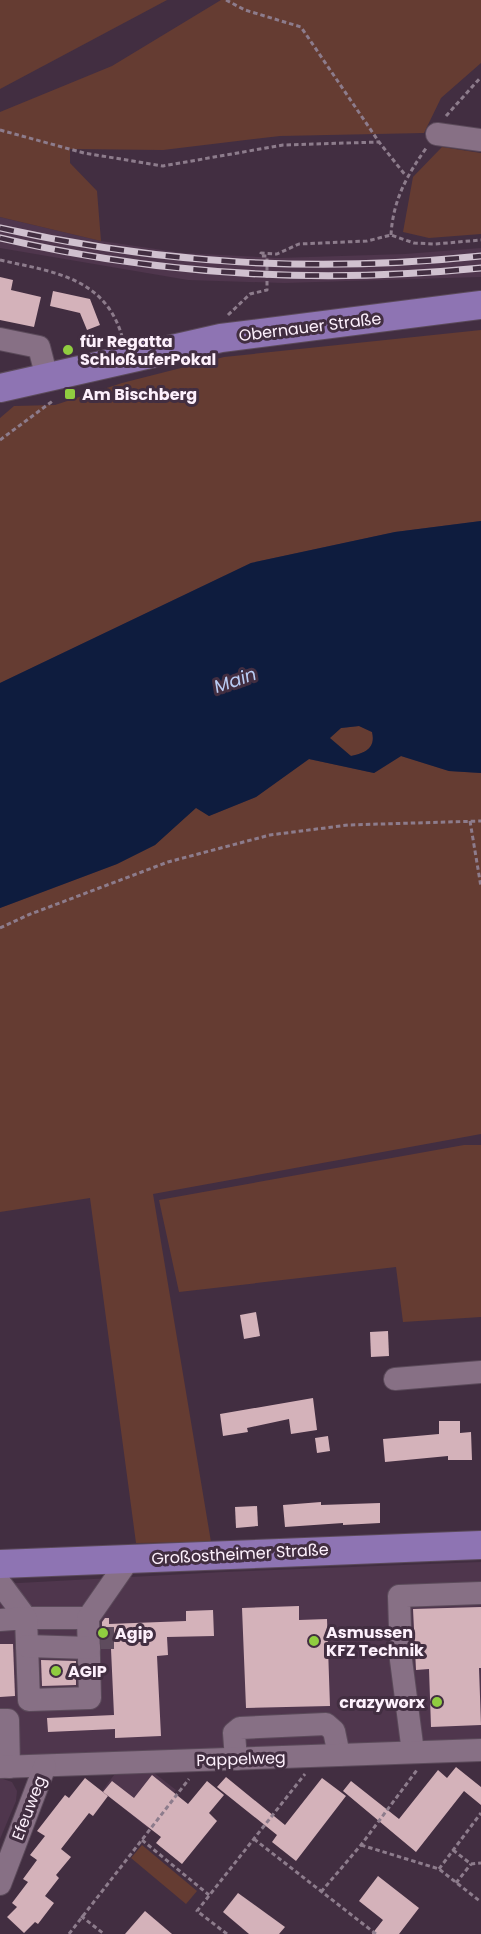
<svg xmlns="http://www.w3.org/2000/svg" width="481" height="1934" font-family="Poppins,sans-serif">
<style>
.built{fill:#4f364d}
.green{fill:#653c32}
.water{fill:#0e1c3e;fill-rule:evenodd}
.building{fill:#d4b2ba}
.lines{fill:none;stroke-linecap:round;stroke-linejoin:round}
.minor-tunnel{stroke:#5e4b5d;stroke-width:22;stroke-dasharray:22 11;stroke-linecap:butt}
.minor-casing{stroke:#5b4a5a;stroke-width:24}
.major-casing{stroke:#5b4a5a;stroke-width:30}
.path{stroke:#8d7c8c;stroke-width:3;stroke-dasharray:4.5 3;stroke-linecap:butt}
.minor{stroke:#877085;stroke-width:22}
.major{stroke:#8e74b3;stroke-width:28}
.rail-casing{stroke:#d0c1cf;stroke-width:7}
.rail{stroke:#422e41;stroke-width:4.5;stroke-dasharray:14;stroke-linecap:butt}
.poi-dot{fill:#90cd40;stroke:#422e41;stroke-width:2}
.labels{text-anchor:middle;dominant-baseline:central;stroke-width:6;stroke-linejoin:round;paint-order:stroke}
.street-label{font-size:16px;fill:#fdf0fc;stroke:#422e41}
.poi-label{font-size:16px;font-weight:bold;fill:#fdf0fc;stroke:#422e41;text-anchor:start}
.water-label{font-size:18px;font-style:italic;fill:#b9ccf4;stroke:#422e41}
</style>
<rect width="100%" height="100%" fill="#422e41"/>
<g class="built">
<polygon points="0,217 101,241 183,253 278,258 405,254 481,248 481,277 284,283 188,280 0,248"/>
<polygon points="481,1562 481,1745 0,1759 0,1584 224,1572"/>
<polygon points="153,1772 176,1790 148,1828 102,1791 114,1775"/>
<polygon points="0,1778 12,1782 17,1791 16,1801 0,1839"/>
</g>
<g class="green">
<polygon points="0,0 167,0 0,89"/>
<polygon points="221,0 481,0 481,63 441,98 424,133 280,136 163,150 70,149 70,163 97,191 101,241 0,217 0,112 112,66"/>
<polygon points="442,147 481,153 481,234 429,238 403,232 413,177"/>
<polygon points="481,330 481,521 395,532 251,563 0,683 0,418 14,406 55,405 122,383 224,357"/>
<path d="M359 726 372 732C376 748 366 753 351 756L339 749 329 738 341 728Z"/>
<polygon points="401,756 449,771 481,773 481,1134 153,1194 211,1542 136,1543 90,1198 0,1212 0,908 117,864 155,845 196,807 209,816 256,797 309,759 374,773"/>
<polygon points="464,1145 481,1145 481,1317 403,1322 396,1267 179,1292 159,1200"/>
<polygon points="142,1845 197,1891 186,1904 131,1858"/>
</g>
<path class="water" d="M481 521V773L449 771 401 756 374 773 309 759 256 797 209 816 196 808 155 845 117 864 0 908V683L251 563 395 532ZM359 726 372 732C376 748 365 753 351 756L330 738 341 728Z"/>
<g class="building">
<polygon points="0,277 13,280 11,290 41,297 34,327 0,320"/>
<polygon points="53,291 90,299 100,325 87,330 80,313 50,306"/>
<polygon points="256,1312 260,1336 244,1339 240,1315"/>
<polygon points="388,1331 389,1356 371,1357 370,1332"/>
<polygon points="313,1398 317,1430 291,1434 289,1419 247,1428 248,1432 223,1436 220,1414"/>
<polygon points="439,1421 460,1421 460,1433 471,1432 472,1460 448,1460 448,1456 385,1462 383,1439 439,1434"/>
<polygon points="328,1436 330,1451 317,1453 315,1438"/>
<polygon points="321,1502 321,1505 380,1503 380,1523 343,1525 343,1523 285,1527 283,1505"/>
<polygon points="257,1506 258,1526 236,1528 235,1507"/>
<polygon points="299,1606 299,1620 327,1619 330,1706 246,1708 242,1608"/>
<polygon points="481,1607 481,1668 479,1668 481,1725 431,1727 429,1669 416,1670 413,1609"/>
<polygon points="213,1610 214,1636 167,1637 168,1655 157,1656 161,1736 115,1738 115,1729 48,1732 47,1718 114,1715 111,1649 102,1647 102,1622 105,1618 109,1618 109,1624 186,1621 186,1611"/>
<polygon points="0,1644 13,1644 15,1696 0,1697"/>
<polygon points="41,1660 76,1661 76,1685 42,1686"/>
<polygon points="456,1767 481,1787 481,1805 464,1791 416,1852 343,1791 351,1781 399,1819 438,1770 447,1778"/>
<polygon points="152,1775 188,1804 207,1781 224,1795 209,1813 217,1821 182,1864 156,1843 161,1837 103,1792 112,1781 134,1798"/>
<polygon points="226,1777 285,1825 322,1778 346,1796 296,1861 272,1842 277,1835 217,1787"/>
<polygon points="85,1778 108,1796 93,1816 89,1813 61,1849 71,1857 56,1875 59,1878 45,1896 54,1903 38,1924 35,1922 24,1933 7,1917 17,1907 12,1903 28,1882 23,1879 37,1860 30,1855 45,1836 37,1831 65,1795 69,1798"/>
<polygon points="378,1876 419,1908 399,1934 372,1934 383,1920 359,1901"/>
<polygon points="238,1893 285,1927 279,1934 249,1934 223,1912"/>
<polygon points="145,1911 172,1934 125,1934"/>
</g>
<g class="lines">
<polyline class="minor-tunnel" points="103,1649 103,1618"/>
<g class="minor-casing">
<g id="minor">
<polyline points="437,134 481,140"/>
<polyline points="0,339 39,347 47,378"/>
<polyline points="395,1379 481,1372"/>
<polyline points="0,1583 26,1618 88,1618"/>
<polyline points="0,1620 26,1618 29,1700 90,1698 88,1618 129,1559"/>
<polyline points="27,1646 89,1648"/>
<polyline points="0,1720 8,1720 9,1767"/>
<polyline points="413,1752 401,1660 399,1596 481,1593"/>
<polyline points="236,1759 234,1733 240,1728 326,1724 334,1731 339,1755"/>
<polyline points="0,1767 481,1750"/>
<polyline points="0,1884 45,1766"/>
</g>
</g>
<g class="major-casing">
<g id="major">
<polyline points="0,388 221,338 481,305"/>
<polyline points="0,1564 481,1545"/>
</g>
</g>
<g class="path">
<polyline points="226,0 245,10 301,27 379,142 406,176"/>
<polyline points="446,116 481,77"/>
<polyline points="0,130 84,153 163,166 283,145 379,142"/>
<path d="M391 235C393 200 407 175 427 147"/>
<path d="M0 260C53 272 107 277 123 340"/>
<polyline points="228,315 250,294 267,290 267,256 261,256 261,253 277,254 299,244 367,241 391,235 414,243 435,244 481,240"/>
<polyline points="0,440 54,400"/>
<polyline points="470,821 481,887"/>
<polyline points="0,928 28,915 168,862 270,835 348,825 481,821"/>
<polyline points="254,1839 376,1934"/>
<polyline points="142,1840 209,1895"/>
<polyline points="361,1845 439,1869 481,1902"/>
<polyline points="453,1850 471,1864 481,1863"/>
<polyline points="439,1869 481,1813"/>
<polyline points="456,1883 471,1864"/>
<polyline points="321,1892 361,1845 417,1770"/>
<polyline points="81,1916 104,1934"/>
<polyline points="69,1934 189,1779"/>
<polyline points="227,1934 197,1911 305,1774"/>
</g>
<use href="#minor" class="minor"/>
<use href="#major" class="major"/>
<g class="rail-casing">
<g id="rail">
<path d="M0 228C161 264 317 273 481 256"/>
<path d="M0 238C158 275 320 284 481 268"/>
</g>
</g>
<use href="#rail" class="rail"/>
</g>
<g class="poi-dot">
<circle cx="68" cy="350" r="6"/>
<rect x="64" y="388" width="12" height="12" rx="3"/>
<circle cx="103" cy="1633" r="6"/>
<circle cx="314" cy="1641" r="6"/>
<circle cx="56" cy="1671" r="6"/>
<circle cx="437" cy="1702" r="6"/>
</g>
<g class="labels">
<g class="street-label">
<text transform="translate(310 327) rotate(-7)">Obernauer Straße</text>
<text transform="translate(240 1554) rotate(-3)">Großostheimer Straße</text>
<text transform="translate(241 1759) rotate(-2)">Pappelweg</text>
<text transform="translate(29 1808) rotate(-69)">Efeuweg</text>
</g>
<g class="poi-label">
<text x="80" y="341">für Regatta<tspan x="80" dy="18">SchloßuferPokal</tspan></text>
<text x="82" y="394">Am Bischberg</text>
<text x="326" y="1632">Asmussen<tspan x="326" dy="18">KFZ Technik</tspan></text>
<text x="115" y="1633">Agip</text>
<text x="68" y="1671">AGIP</text>
<text x="425" y="1702" text-anchor="end">crazyworx</text>
</g>
<g class="water-label">
<text transform="translate(235 680) rotate(-19)">Main</text>
</g>
</g>
</svg>
